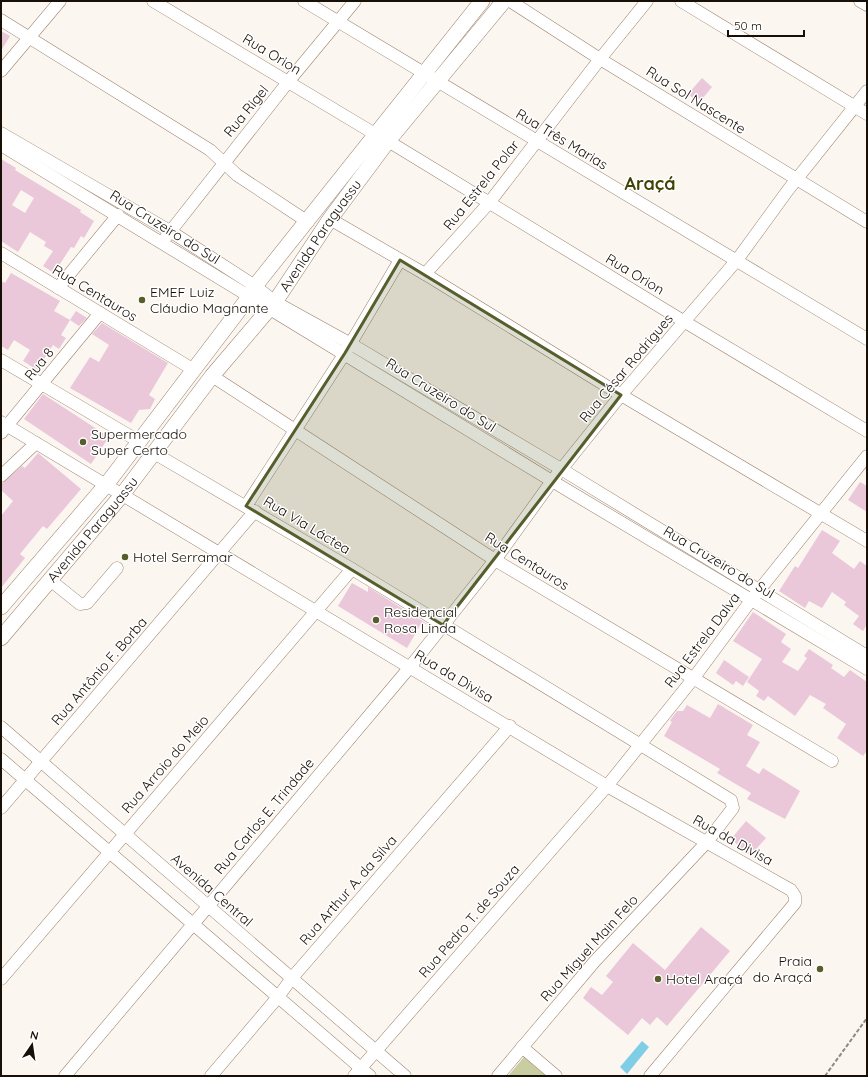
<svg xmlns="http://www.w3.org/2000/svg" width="868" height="1077" font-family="Quicksand,sans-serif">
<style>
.green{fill:#c9cda2}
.water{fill:#7fcee5}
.building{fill:#eac8da;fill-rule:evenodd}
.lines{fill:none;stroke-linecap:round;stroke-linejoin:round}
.minor-casing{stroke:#9b816b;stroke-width:13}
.major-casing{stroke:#9b816b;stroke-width:16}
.path{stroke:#8f8881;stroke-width:2;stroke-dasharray:4 2;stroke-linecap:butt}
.minor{stroke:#fff;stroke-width:12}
.major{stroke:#fff;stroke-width:15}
.marked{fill:#575d2b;fill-opacity:0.2;stroke:#575d2b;stroke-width:3;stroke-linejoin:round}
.poi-dot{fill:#575d2b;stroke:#fff;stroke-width:1.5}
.labels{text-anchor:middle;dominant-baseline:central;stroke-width:3;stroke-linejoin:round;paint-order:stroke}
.street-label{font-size:14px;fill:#180f06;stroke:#fff}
.poi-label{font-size:14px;fill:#180f06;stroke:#fff;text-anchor:start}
.district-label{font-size:18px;font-weight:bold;fill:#3f4405;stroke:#fff}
</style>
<rect width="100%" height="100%" fill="#fcf6f1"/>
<polygon class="green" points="524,1057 546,1076 508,1076"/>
<polygon class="water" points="642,1041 649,1047 627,1074 620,1067"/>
<g class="building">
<polygon points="1,31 10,36 1,51"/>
<polygon points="702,78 712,87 699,103 688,94"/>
<path d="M1 159 16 168 15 170 81 210 80 212 94 221 84 238 81 236 74 248 71 247 54 273 43 266 53 251 44 246 46 242 30 232 18 252 1 241ZM21 190 34 198 25 213 12 205Z"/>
<polygon points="11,273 60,301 54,311 70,320 61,335 66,338 59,349 53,345 37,370 23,361 30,350 14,340 8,350 1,346 1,281 5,283"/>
<polygon points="76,311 87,318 79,326 70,320"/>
<polygon points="102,323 168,363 149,395 155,399 150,409 139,410 131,423 70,388 90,357 99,362 109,345 92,334"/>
<polygon points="43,394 109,437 91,464 24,419"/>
<polygon points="38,453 81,489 47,529 43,526 20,554 25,558 1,588 1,516 13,501 1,490 1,484 22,466 25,468"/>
<polygon points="860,482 867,486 867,512 848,500"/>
<polygon points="822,530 840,541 832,553 854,569 860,561 867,566 867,624 863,631 853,624 859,616 844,605 846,602 832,592 822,608 809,601 805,608 779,591 795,566 798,568"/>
<polygon points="352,583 368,592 368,587 432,627 422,622 407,648 338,606"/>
<polygon points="753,612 786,634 781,642 791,649 782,662 798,671 807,658 804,656 809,649 833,665 831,668 844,677 850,670 867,682 867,751 863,756 837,738 846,724 823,708 826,704 810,695 795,716 768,696 764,701 756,696 759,691 747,682 762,659 733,641"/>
<polygon points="724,660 749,677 743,686 736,681 733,685 716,673"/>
<polygon points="718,704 753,725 747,735 760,742 746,766 759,774 763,768 800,791 785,819 747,799 751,793 717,773 720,769 664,736 672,722 670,721 671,719 677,711 683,711 687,705 710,718"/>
<polygon points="746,821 766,838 750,856 731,839"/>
<polygon points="701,927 730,951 667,1026 657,1017 650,1025 642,1018 628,1035 583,998 591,987 602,995 613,982 606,976 633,943 665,970"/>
</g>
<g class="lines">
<g class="minor-casing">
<g id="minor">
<polyline points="153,1 375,134"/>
<polyline points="304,1 867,339"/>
<polyline points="510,1 600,59 867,222"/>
<polyline points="681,1 867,114"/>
<polyline points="860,1 867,5"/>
<polyline points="1,20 210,150 237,175 308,222"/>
<polyline points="1,71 60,1"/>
<polyline points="1,133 170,231 255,286 275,302 351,344 561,469 867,656"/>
<polyline points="388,141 685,322 867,431"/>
<polyline points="1,145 552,481 867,669"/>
<polyline points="330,219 425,274 621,395 867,541"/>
<polyline points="166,237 288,82 355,1"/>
<polyline points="1,253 194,370"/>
<polyline points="425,274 489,203 600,59 647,1"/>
<polyline points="58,288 118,215"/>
<polyline points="1,360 140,442"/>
<polyline points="212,376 495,560 832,761"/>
<polyline points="1,422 607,786 791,890 795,896 795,903 650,1076"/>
<polyline points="1,433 100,313"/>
<polyline points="154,453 352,569 731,800 733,808 706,843 595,961 498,1076"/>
<polyline points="1,476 36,443"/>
<polyline points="246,506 345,353 400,260"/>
<polyline points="50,580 80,604 87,603 117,568"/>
<polyline points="1,727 405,1076"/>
<polyline points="1,759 370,1076"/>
<polyline points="1,808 255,511"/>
<polyline points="1,979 352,569"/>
<polyline points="522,1047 556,1076"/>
<polyline points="65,1076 410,667 495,560 552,481 621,395 737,260 788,190 867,91"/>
<polyline points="211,1076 278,997 292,978 510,726"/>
<polyline points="354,1076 607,786 693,679 752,599 867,456"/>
</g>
</g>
<g class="major-casing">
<g id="major">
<polyline points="1,607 106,485 249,297 255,286 482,1"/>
<path id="s1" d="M1 638 122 495 212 376 275 302 330 219 388 141 504 1"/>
</g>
</g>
<polyline class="path" points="825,1076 867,1018"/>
<use href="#minor" class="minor"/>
<use href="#major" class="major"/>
</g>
<path class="marked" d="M400 260 621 395 443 625 246 506 345 353Z"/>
<g class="poi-dot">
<circle cx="142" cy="300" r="4"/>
<circle cx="83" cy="442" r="4"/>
<circle cx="125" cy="557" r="4"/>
<circle cx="376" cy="620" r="4"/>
<circle cx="820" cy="969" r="4"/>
<circle cx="658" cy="979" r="4"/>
</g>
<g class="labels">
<g class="street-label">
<text transform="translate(272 54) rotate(31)">Rua Orion</text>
<text transform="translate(696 100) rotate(32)">Rua Sol Nascente</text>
<text transform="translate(246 111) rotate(-51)">Rua Rigel</text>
<text transform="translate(562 139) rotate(31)">Rua Três Marias</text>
<text transform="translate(481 185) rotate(-51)">Rua Estrela Polar</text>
<text transform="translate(165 227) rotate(32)">Rua Cruzeiro do Sul</text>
<text stroke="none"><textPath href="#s1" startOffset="514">Avenida Paraguassu</textPath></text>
<text transform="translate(635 274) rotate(31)">Rua Orion</text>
<text transform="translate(95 293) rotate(31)">Rua Centauros</text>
<text transform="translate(39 364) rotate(-51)">Rua 8</text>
<text transform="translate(626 368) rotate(-50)">Rua César Rodrigues</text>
<text transform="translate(441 395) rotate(32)">Rua Cruzeiro do Sul</text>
<text transform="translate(307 525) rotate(31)">Rua Via Láctea</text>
<text stroke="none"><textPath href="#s1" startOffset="142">Avenida Paraguassu</textPath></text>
<text transform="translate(527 561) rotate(32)">Rua Centauros</text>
<text transform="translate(719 562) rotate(31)">Rua Cruzeiro do Sul</text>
<text transform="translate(702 640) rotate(-53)">Rua Estrela Dalva</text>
<text transform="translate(99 671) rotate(-49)">Rua Antônio F. Borba</text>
<text transform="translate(454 676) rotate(31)">Rua da Divisa</text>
<text transform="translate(165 764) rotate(-49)">Rua Arroio do Meio</text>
<text transform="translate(264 816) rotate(-50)">Rua Carlos E. Trindade</text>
<text transform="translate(733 840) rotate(29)">Rua da Divisa</text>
<text transform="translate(212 890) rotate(41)">Avenida Central</text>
<text transform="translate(348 890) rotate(-49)">Rua Arthur A. da Silva</text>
<text transform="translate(469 921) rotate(-49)">Rua Pedro T. de Souza</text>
<text transform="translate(589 948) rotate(-48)">Rua Miguel Main Felo</text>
</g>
<g class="poi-label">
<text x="150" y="292">EMEF Luiz<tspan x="150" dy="16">Cláudio Magnante</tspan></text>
<text x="91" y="434">Supermercado<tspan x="91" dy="16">Super Certo</tspan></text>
<text x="133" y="557">Hotel Serramar</text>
<text x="384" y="612">Residencial<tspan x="384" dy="16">Rosa Linda</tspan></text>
<text x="812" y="961" text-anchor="end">Praia<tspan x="812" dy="16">do Araçá</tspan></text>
<text x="666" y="979">Hotel Araçá</text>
</g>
<g class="district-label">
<text x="650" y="183">Araçá</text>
</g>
</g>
<rect width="868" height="1077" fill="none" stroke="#180f06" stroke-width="4"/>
<g transform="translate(32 1045) rotate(13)" stroke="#ffffff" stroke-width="3" paint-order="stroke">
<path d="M0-3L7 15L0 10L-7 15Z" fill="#180f06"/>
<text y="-6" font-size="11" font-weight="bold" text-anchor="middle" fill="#180f06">N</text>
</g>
<path d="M728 30v6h76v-6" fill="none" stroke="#180f06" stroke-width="2"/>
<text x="734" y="30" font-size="12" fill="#180f06" stroke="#ffffff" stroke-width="3" paint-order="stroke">50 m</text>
</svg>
